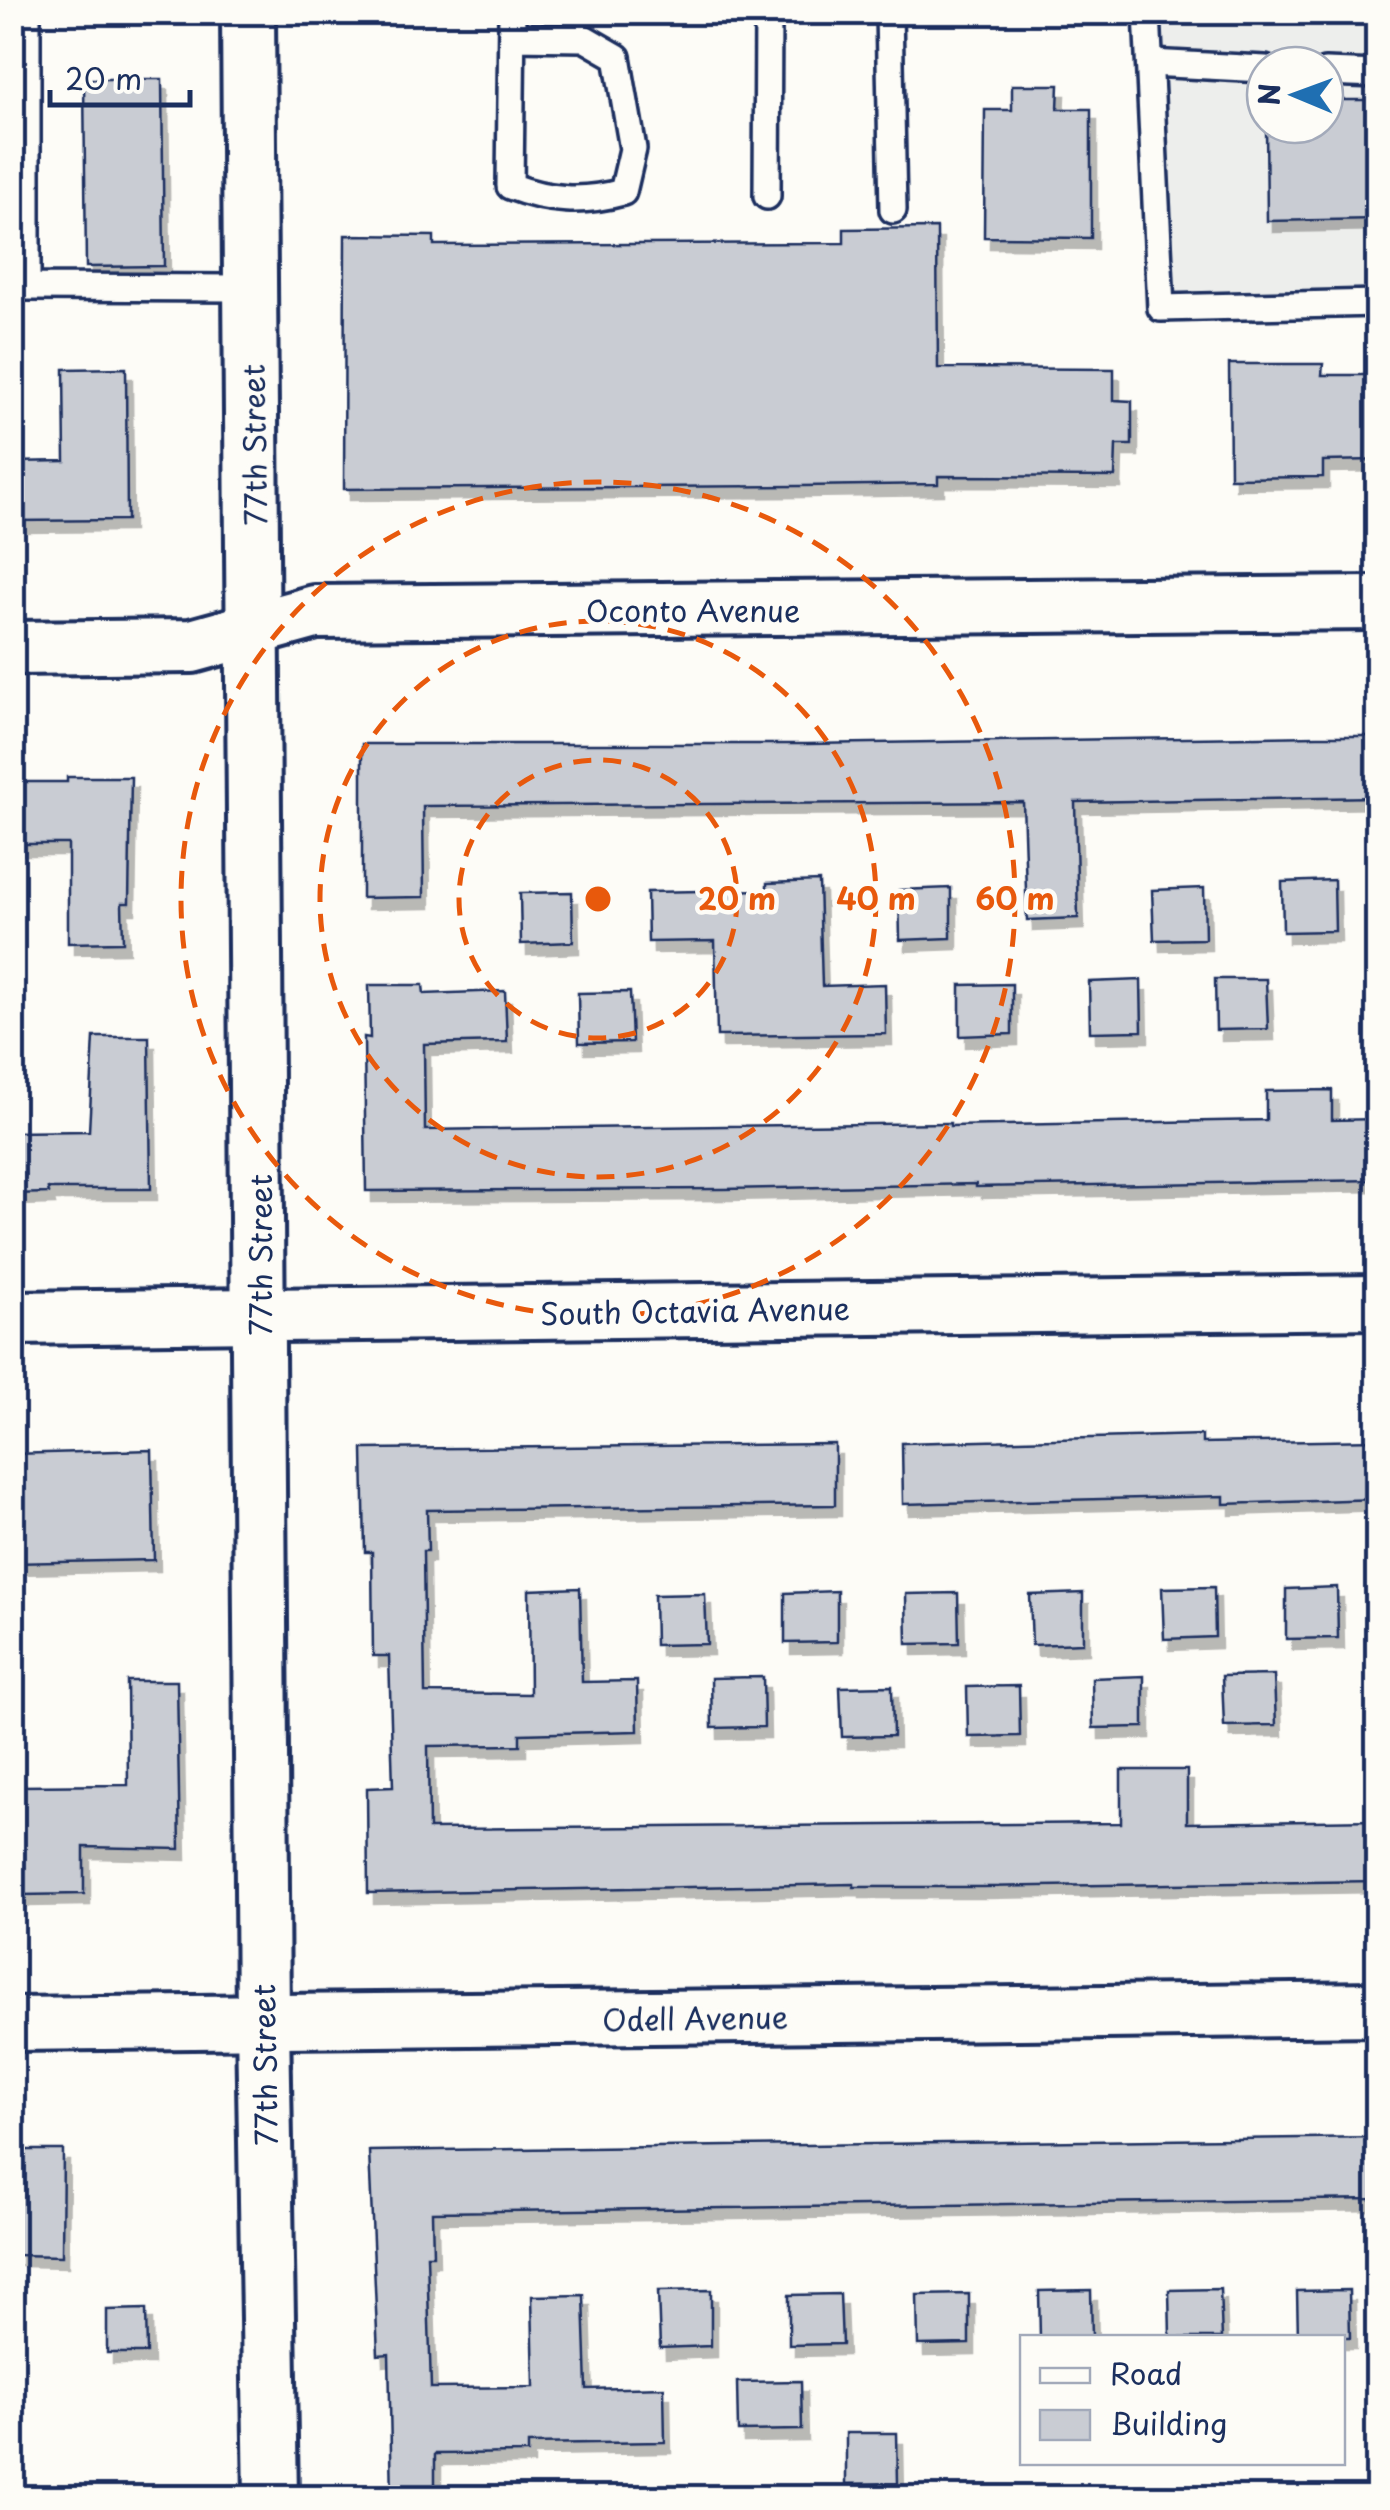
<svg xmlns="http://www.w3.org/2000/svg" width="1390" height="2510" font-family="'Playpen Sans',sans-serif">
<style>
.built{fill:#edeeec;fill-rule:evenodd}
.building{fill:#c9ccd3;stroke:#1b2f5e;stroke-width:2.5;filter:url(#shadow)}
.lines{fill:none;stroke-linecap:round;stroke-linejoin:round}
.service-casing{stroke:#1b2f5e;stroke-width:32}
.minor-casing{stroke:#1b2f5e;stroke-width:60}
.service{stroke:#fdfcf7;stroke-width:25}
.minor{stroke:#fdfcf7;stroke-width:52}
.ring{fill:none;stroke:#e8590c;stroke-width:5;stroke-dasharray:18 12}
.labels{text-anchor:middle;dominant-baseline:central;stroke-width:9;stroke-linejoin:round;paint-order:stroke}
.street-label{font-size:30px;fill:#1b2f5e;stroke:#fdfcf7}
.centre{fill:#e8590c;stroke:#fdfcf7;stroke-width:5}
.ring-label{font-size:30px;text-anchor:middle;font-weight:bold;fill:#e8590c;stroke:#fdfcf7;stroke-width:9;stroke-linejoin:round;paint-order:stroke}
</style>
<defs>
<filter id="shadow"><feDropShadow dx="6" dy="11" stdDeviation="0" flood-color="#0004"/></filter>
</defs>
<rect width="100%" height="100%" fill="#fdfcf7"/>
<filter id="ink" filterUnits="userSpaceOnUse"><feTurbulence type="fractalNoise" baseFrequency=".01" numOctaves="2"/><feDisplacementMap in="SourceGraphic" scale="20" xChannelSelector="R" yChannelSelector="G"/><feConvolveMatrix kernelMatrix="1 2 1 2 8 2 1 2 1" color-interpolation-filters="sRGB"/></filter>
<g filter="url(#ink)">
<path class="built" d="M1138 13H1377V312L1144 314ZM1265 65H1325V125H1265Z"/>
<g class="building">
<polygon points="84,79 162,79 164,266 86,267"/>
<polygon points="1012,85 1059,85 1058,109 1091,109 1091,238 984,237 985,110 1012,110"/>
<polygon points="1325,100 1378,100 1378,219 1267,221 1266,125 1325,125"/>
<polygon points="937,228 938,368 1114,369 1114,400 1132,401 1132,445 1116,445 1115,477 938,476 938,484 802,486 344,489 345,235 434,236 434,245 844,243 844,229"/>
<polygon points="1229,364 1323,364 1322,375 1378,375 1378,460 1323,461 1323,477 1230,478"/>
<polygon points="126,368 127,520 12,521 12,462 65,461 64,369"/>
<polygon points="1318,736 1378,736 1378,797 1075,802 1078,918 1027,920 1023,802 423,806 424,897 362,898 362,744 807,744"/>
<polygon points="67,777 131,777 129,903 122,903 123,942 68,943 68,844 12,844 12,782 67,782"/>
<polygon points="1334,880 1335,931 1283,932 1282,882"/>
<polygon points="819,881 822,986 885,984 886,1034 717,1036 715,941 648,942 647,892 767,890 767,883"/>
<polygon points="951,888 951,938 900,940 899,890"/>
<polygon points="1204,888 1205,939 1154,940 1152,890"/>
<polygon points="572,892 573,942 521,944 520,893"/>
<polygon points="1215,979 1266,979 1268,1029 1216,1030"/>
<polygon points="1141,980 1142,1031 1090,1032 1089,982"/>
<polygon points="1012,984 1012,1034 960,1036 960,985"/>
<polygon points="369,985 423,985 424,994 505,991 507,1042 424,1044 425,1130 950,1123 950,1126 1266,1120 1266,1091 1332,1090 1332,1120 1378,1119 1378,1180 976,1187 976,1184 725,1189 366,1191 364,1037 370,1038"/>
<polygon points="630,992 632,1042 579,1043 578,993"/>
<polygon points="94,1037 149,1037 151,1189 48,1189 49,1193 12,1194 12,1132 89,1131"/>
<polygon points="1202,1435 1202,1443 1378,1440 1378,1499 1224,1504 1224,1496 903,1504 902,1443"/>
<polygon points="835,1444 835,1505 427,1510 428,1551 423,1551 425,1693 530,1694 529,1590 580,1588 582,1682 637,1681 638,1731 520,1734 520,1745 428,1746 429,1829 1121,1823 1121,1770 1187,1770 1187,1823 1378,1820 1378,1881 980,1887 854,1887 854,1884 368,1893 367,1788 393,1787 389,1656 373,1656 372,1552 365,1552 363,1449"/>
<polygon points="152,1450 154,1560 12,1563 12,1454"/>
<polygon points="1214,1587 1215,1637 1164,1639 1162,1588"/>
<polygon points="1337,1587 1338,1638 1286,1639 1286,1589"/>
<polygon points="837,1591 837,1642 785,1643 785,1593"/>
<polygon points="958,1593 959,1643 907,1644 906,1594"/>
<polygon points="1083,1593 1083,1643 1032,1645 1030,1595"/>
<polygon points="705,1594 707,1644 655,1645 654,1595"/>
<polygon points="1274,1675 1276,1725 1224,1726 1222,1676"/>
<polygon points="1144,1676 1144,1727 1093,1728 1092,1678"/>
<polygon points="763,1677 764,1727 712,1728 711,1678"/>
<polygon points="127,1681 177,1681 180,1849 84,1847 84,1894 20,1895 19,1786 128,1785"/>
<polygon points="892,1686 893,1736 842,1737 840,1687"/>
<polygon points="1019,1686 1020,1736 968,1737 967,1687"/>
<polygon points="1378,2137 1378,2199 432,2212 433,2255 427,2255 431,2388 534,2387 532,2296 584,2295 587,2389 664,2387 665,2442 528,2444 528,2453 435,2454 435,2498 392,2498 389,2354 378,2355 369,2151"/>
<polygon points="17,2150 63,2150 62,2256 16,2255"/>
<polygon points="1220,2289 1222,2338 1170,2338 1169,2290"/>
<polygon points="711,2290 711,2346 660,2348 658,2291"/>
<polygon points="1091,2290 1092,2338 1040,2338 1039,2291"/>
<polygon points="1349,2290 1350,2338 1298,2338 1297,2291"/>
<polygon points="840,2294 842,2344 789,2345 789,2295"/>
<polygon points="969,2294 969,2344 918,2345 917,2295"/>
<polygon points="146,2309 147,2353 107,2353 107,2310"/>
<polygon points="801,2381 802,2430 738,2431 737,2382"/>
<polygon points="846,2433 897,2433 898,2483 846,2484"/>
</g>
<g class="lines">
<g class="service-casing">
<g id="service">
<polyline points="27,12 27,287 252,288"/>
<polyline points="889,12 893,210"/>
<polyline points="1147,12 1161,308 1378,303"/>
<path d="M512 37 584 38 617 57 633 149 623 192C583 203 549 201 510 186L512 12"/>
<polyline points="1150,63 1265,69"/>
<polyline points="1325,72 1378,74"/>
<polyline points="767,196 768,12"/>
</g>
</g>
<g class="minor-casing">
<g id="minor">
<polyline points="248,12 263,2022 271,2498"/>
<polyline points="12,648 192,646 315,612 1378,603"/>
<polyline points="12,1318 1378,1302"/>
<polyline points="12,2024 1378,2009"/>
</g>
</g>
<use href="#service" class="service"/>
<use href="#minor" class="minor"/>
</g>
</g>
<g class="ring">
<circle cx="598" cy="899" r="139"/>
<circle cx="598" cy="899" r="278"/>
<circle cx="598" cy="899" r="417"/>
</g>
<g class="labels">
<g class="street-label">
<text transform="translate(253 445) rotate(-91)">77th Street</text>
<text x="693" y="609">Oconto Avenue</text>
<text transform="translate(259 1255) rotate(-90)">77th Street</text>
<text transform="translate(695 1310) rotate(-1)">South Octavia Avenue</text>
<text transform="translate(695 2017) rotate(-1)">Odell Avenue</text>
<text transform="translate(264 2065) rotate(-91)">77th Street</text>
</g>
</g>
<circle cx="598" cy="899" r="15" class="centre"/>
<g class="ring-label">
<text x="737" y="910">20 m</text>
<text x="876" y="910">40 m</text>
<text x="1015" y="910">60 m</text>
</g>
<rect width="1390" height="2510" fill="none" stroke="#fdfcf7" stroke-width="50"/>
<rect x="25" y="25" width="1340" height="2460" fill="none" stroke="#1b2f5e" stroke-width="4" filter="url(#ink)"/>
<rect x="1020" y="2335" width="325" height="130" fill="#fdfcf7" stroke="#a3aaba" stroke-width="2.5"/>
<rect x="1040" y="2368" width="50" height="15" fill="#fdfcf7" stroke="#a3aaba" stroke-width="2.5"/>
<text x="1110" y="2385" font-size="30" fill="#1b2f5e">Road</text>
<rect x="1040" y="2410" width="50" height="30" fill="#c9ccd3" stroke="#a3aaba" stroke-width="2.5"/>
<text x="1110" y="2435" font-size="30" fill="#1b2f5e">Building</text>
<g transform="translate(1295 95) rotate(271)"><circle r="48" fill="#fdfcf7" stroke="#a3aaba" stroke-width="2.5"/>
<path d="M0-8L18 38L0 25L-18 38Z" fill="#1f6fb2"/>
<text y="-15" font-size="28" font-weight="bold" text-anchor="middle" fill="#1b2f5e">N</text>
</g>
<path d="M50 90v15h140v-15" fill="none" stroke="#1b2f5e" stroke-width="5"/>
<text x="65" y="90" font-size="30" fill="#1b2f5e" stroke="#fdfcf7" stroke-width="8" paint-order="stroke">20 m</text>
</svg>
